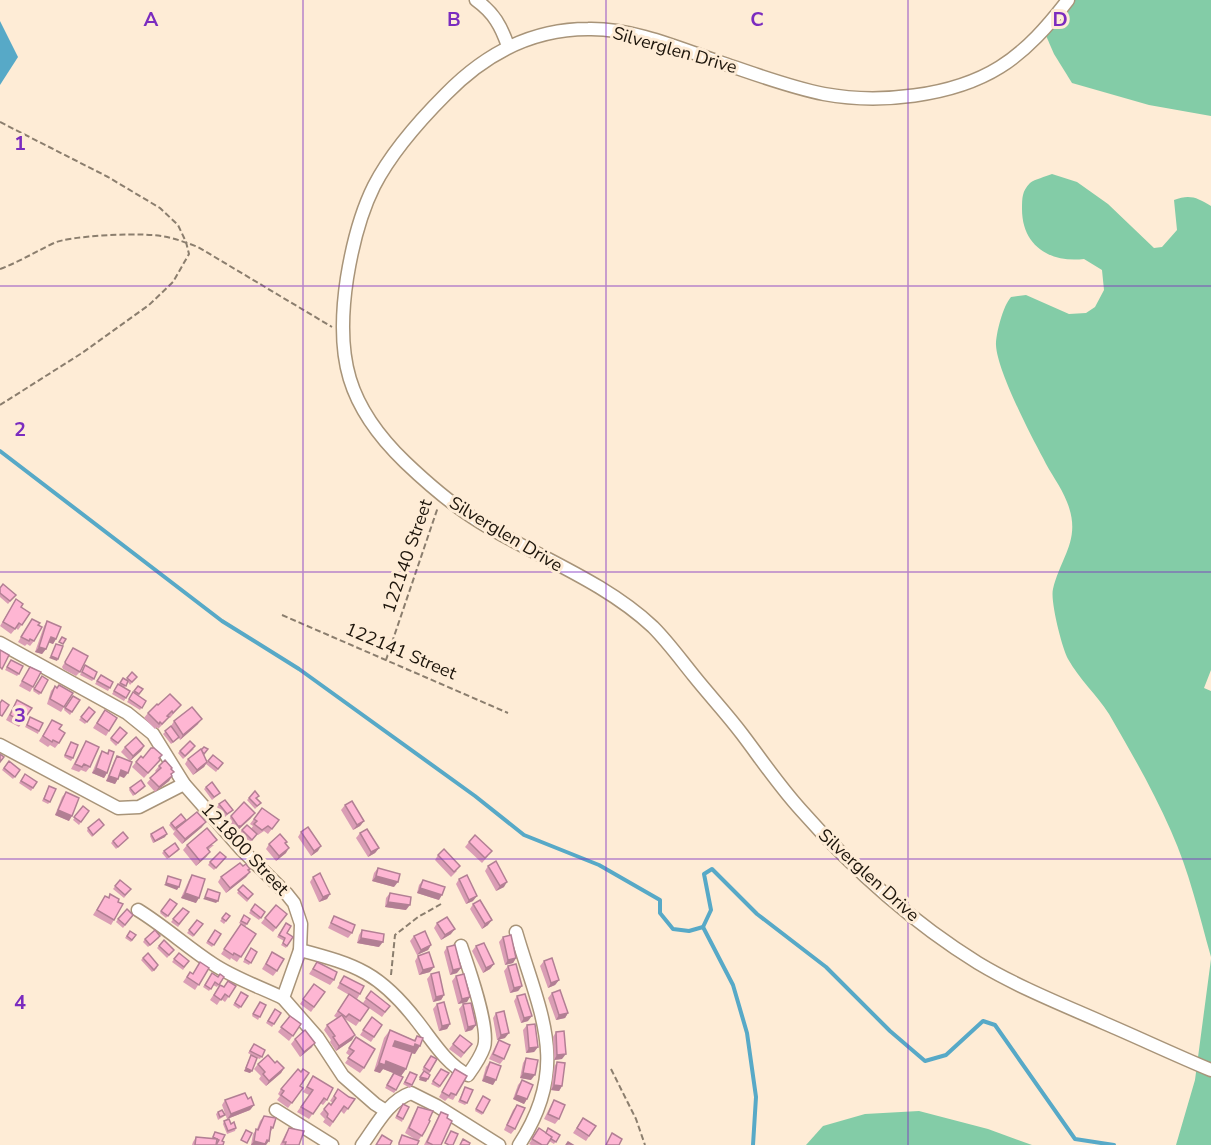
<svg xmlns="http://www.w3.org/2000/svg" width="1211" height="1145" font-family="'Nunito Sans',sans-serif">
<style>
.forest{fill:#83cca7}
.water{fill:#57a9c7}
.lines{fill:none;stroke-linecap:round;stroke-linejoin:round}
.stream{stroke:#57a9c7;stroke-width:4}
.minor-casing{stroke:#a89479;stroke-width:15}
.path{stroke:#8b7e6e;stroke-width:2;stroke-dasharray:6 3;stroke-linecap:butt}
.minor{stroke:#fff;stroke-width:12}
.wall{fill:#da9db5}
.shaded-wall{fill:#b27f94}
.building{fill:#feb6d3;stroke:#b27f94;stroke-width:1.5}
.grid{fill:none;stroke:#7b2cbf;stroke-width:1.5;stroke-opacity:0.55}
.labels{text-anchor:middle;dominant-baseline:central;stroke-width:6;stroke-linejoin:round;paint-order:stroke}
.street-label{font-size:18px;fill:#1d150b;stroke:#feecd6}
.grid-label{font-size:20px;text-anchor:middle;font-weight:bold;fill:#7b2cbf;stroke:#feecd6;stroke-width:6;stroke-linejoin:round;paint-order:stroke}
</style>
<rect width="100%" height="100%" fill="#feecd6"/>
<g class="forest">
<polygon points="1069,0 1211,0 1211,116 1149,105 1072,83 1054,54 1044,31"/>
<path d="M1052 174 1077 182 1108 204 1154 248 1162 247 1177 230 1174 200C1189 194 1197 197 1211 206V670L1204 688 1211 691V957C1199 914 1189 871 1171 831 1153 790 1131 752 1109 714 1097 695 1079 679 1068 659 1062 648 1050 601 1053 589 1061 556 1082 539 1067 502 1061 486 1050 473 1043 458 1030 434 997 370 996 345 996 333 1003 306 1011 297L1026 295 1069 314 1086 313 1095 307 1104 290 1102 270 1084 259C1050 263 1022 246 1022 209 1022 198 1022 191 1030 183 1035 179 1045 177 1052 174Z"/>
<polygon points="1211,959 1211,1145 1176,1145 1195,1080"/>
<polygon points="919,1111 988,1129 1032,1145 806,1145 823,1126 865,1114"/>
</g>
<polygon class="water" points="0,21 18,57 0,85"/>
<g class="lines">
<g class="stream">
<polyline points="0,451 222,621 299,669 475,796 524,835 599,865 660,900 660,913 673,929 689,931 703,927 711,910 704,874 712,869 757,914 826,967 890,1031 925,1061 946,1055 983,1021 995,1025 1075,1139 1114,1145"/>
<polyline points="703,927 733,985 747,1033 756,1097 753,1145"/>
</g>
<g class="minor-casing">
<g id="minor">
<path d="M476 0C494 13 501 26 508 46"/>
<path d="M1068 0C1048 26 1027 50 1000 67 952 97 878 104 824 94 789 87 755 74 722 63 679 48 633 28 588 29 531 29 485 54 446 94 419 121 392 151 374 186 360 214 352 247 347 278 335 357 347 406 405 462 428 484 452 505 480 522 537 557 604 581 653 627 668 642 681 660 694 676 710 696 727 714 742 734 761 759 779 786 801 810 852 868 912 922 978 963 1018 987 1061 1004 1104 1023 1139 1038 1175 1055 1211 1070"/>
<polyline points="0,643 127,713 153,734 184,784 242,850 286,893 294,903 301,924 300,950 283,998 318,1038 343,1076 375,1104 386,1111"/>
<polyline points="0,745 118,808 139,807 184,784"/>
<path d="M138 910C164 926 187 947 213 964 234 978 260 987 283 998"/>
<path d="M516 932C540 1014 571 1065 519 1145"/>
<path d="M300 950C357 965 380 973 417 1021 432 1040 446 1064 468 1075 473 1068 481 1056 484 1047 490 1028 468 966 461 946"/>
<polyline points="276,1110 332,1145"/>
<path d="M362 1145C376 1126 388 1101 411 1093L437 1106 499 1145"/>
</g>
</g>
<g class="path">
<polyline points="0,122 108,177 160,208 178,225 186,242 189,254 173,282 149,305 82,353 0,405"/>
<path d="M0 269C19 262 35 252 54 243 69 236 131 233 149 235 166 235 182 241 198 247L332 327"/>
<polyline points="282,615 508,713"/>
<polyline points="386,660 438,507"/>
<polyline points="391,975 395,935 418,917 441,904"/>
<polyline points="611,1069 636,1119 645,1145"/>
</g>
<use href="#minor" class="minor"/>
</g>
<g class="wall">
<polygon points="0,588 16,595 8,604 0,597"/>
<polygon points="16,599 21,607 30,613 18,630 16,628 11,634 0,626"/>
<polygon points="32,619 34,641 30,646 27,644 25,646 18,642"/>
<polygon points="47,621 56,639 53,644 49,642 46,649 42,654 35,652 44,626"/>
<polygon points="73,648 80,672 76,676 63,669 62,667"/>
<polygon points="11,660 19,674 17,676 5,670"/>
<polygon points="30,667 33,687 30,692 19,686"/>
<polygon points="83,668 94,679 92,681 80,675"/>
<polygon points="101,675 113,682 108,691 95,684"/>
<polygon points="42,676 41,693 39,695 33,691"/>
<polygon points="137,677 130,685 128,682 124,688 130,691 124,701 112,694 118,684 119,685 123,678 126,680 127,678"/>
<polygon points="55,686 64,707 61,712 47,704 51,691"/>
<polygon points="138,686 143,689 138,696 146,701 140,710 127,702"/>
<polygon points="73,696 80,700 70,715 64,710"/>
<polygon points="17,700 32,708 19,727 6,720"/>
<polygon points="158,705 181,705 170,718 168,716 169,717 165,722 158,729 157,727 155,729 144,718 148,713"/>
<polygon points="89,707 95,712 85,724 79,720"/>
<polygon points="105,710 117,718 106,736 93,728"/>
<polygon points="29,720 39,731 38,734 25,727"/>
<polygon points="174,721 198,724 180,740 179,738 171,744 163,734 171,726"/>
<polygon points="49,725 59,729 59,743 55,748 50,745 48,747 39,741"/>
<polygon points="120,727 127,733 116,746 110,740"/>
<polygon points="86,741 90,767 86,772 81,770 79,772 71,769"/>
<polygon points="71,742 73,758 71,761 64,757"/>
<polygon points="144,746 141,751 130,761 121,752 125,747"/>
<polygon points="194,749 183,759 178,753 180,751"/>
<polygon points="109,750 107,773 104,778 92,773 99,756 102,751 107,753"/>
<polygon points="204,755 207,762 223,763 216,772 206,764 204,767 193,775 185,764 188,759"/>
<polygon points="117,756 124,778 119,776 115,784 106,781 114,761"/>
<polygon points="143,758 159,759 160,760 144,778 132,767 136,762"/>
<polygon points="9,761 20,770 13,779 2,770"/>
<polygon points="159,766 171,770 172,776 169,781 155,792 147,783 156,772 155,771"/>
<polygon points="25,774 37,782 31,791 19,783"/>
<polygon points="49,786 50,802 48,804 42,801"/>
<polygon points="206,787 218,795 212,800 204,789"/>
<polygon points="130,788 144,788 133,796 129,790"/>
<polygon points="66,792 69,821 55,815 62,797"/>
<polygon points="249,798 257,798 259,805 255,809 247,800"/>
<polygon points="219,804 233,810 225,817 217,807"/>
<polygon points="345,805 364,821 360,826 353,830 341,810"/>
<polygon points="83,806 89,811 79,825 73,820"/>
<polygon points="262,808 279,820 268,834 264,831 258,835 255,833 255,837 250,842 240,833 242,830 251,829 253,826 250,824"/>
<polygon points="231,816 251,818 237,831 234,831 228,821"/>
<polygon points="186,820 174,831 169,825 171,823"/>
<polygon points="202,827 182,844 173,834 176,829"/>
<polygon points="88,828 102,828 92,837 87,831"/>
<polygon points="301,832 318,851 311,856 298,837"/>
<polygon points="360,833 379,848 375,853 368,857 356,838"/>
<polygon points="151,834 165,837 153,843 150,836"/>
<polygon points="128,838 116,849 111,843 113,841"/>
<polygon points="469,842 488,856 482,863 465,847"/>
<polygon points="285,843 286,853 276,861 266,849 269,844"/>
<polygon points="187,845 214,845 208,850 210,852 206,857 196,866 183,850"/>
<polygon points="179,849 178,851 167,859 162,853 164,851"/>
<polygon points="438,855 457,871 451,877 435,860"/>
<polygon points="226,857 214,870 208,865 210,862"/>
<polygon points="243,866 250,872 246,877 226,893 218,882 221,877"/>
<polygon points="488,866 504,887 496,891 485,871"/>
<polygon points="378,868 394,887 372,881 374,873"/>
<polygon points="192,875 196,903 181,898 189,880"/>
<polygon points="313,877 330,894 327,899 319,902 310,882"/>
<polygon points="459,879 473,901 466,904 456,884"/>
<polygon points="120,880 131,889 124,898 113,889"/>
<polygon points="423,880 439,900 417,893 419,885"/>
<polygon points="243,885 253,894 247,902 237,893"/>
<polygon points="390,893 406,910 385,907 386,898"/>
<polygon points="105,896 114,920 111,925 93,915"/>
<polygon points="170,899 177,904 166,918 160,913"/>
<polygon points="255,904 265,912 259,920 249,913"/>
<polygon points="473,904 488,925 482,929 470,909"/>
<polygon points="183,908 189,912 178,927 171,922"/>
<polygon points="226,913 230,916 224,924 220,921"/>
<polygon points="287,914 273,932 261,923 265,918"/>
<polygon points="133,915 123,928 116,922 118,919"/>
<polygon points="244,915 247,924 245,927 256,934 237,962 231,958 230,960 221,954 241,924 239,923"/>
<polygon points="334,916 352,933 348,938 328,928"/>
<polygon points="197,920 203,924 193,937 187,933"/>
<polygon points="286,923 287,946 286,948 281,945 284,941 277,937"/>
<polygon points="437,923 451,934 441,940 434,928"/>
<polygon points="215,930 221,934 212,947 206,943"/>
<polygon points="362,930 379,947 357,943 359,935"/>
<polygon points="130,931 136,935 131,942 125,938"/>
<polygon points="414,936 431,945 428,950 417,955 410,941"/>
<polygon points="503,937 516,958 513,963 505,965 499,942"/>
<polygon points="159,938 148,947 143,942 145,939"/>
<polygon points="159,946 174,950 167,958 157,948"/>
<polygon points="476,946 494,964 490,969 483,973 472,951"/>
<polygon points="447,947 457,973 450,975 444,952"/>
<polygon points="251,948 257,952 249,965 243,962"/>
<polygon points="272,952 277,971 273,976 262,969"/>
<polygon points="179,953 189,961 183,970 172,962"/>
<polygon points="418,956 430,972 419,975 415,961"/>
<polygon points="143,958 157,968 152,972 141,960"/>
<polygon points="544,961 559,980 555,985 548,988 540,966"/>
<polygon points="317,962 334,980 330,985 309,974"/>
<polygon points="508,966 522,986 518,991 510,993 504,971"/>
<polygon points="209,968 195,990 183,982 190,972 193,974"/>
<polygon points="212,973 218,977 224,977 217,987 213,985 209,991 203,987"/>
<polygon points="431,974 444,995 441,1000 433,1002 427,979"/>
<polygon points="344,976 360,994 357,999 363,1003 371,991 390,1006 382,1017 369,1008 356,1026 345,1019 345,1020 352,1040 336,1051 330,1042 331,1040 324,1030 327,1025 337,1018 334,1016 349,995 337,988"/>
<polygon points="456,976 467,1002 458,1004 452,981"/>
<polygon points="314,984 325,992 311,1012 300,1004"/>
<polygon points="220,985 224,987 236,986 225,1002 221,999 217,1005 210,1000"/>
<polygon points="241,992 248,996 239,1009 233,1005"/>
<polygon points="552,993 568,1013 565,1018 556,1020 548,998"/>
<polygon points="517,996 528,1021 521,1023 514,1001"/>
<polygon points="260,1002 266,1005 258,1020 252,1016"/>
<polygon points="437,1004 450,1024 447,1029 439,1031 433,1009"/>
<polygon points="463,1004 476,1025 472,1030 465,1032 459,1009"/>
<polygon points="275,1009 281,1013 272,1027 266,1023"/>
<polygon points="496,1013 505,1038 497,1040 493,1018"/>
<polygon points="290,1016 301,1024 289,1041 278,1032"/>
<polygon points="372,1017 382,1025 371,1042 360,1035"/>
<polygon points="527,1025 538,1047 534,1052 526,1053 523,1030"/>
<polygon points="390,1030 414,1040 417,1036 415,1054 412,1053 406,1069 401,1076 397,1074 396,1090 394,1093 385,1088 393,1073 383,1069 380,1073 374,1071 384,1038"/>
<polygon points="556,1032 562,1059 554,1060 553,1037"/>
<polygon points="460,1035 472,1044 461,1058 449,1049"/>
<polygon points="356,1037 364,1068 360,1073 345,1063 350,1056 346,1053"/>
<polygon points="295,1039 312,1047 300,1057 291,1044"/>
<polygon points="499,1040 504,1059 500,1064 489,1059 496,1045"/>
<polygon points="254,1044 265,1050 260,1059 257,1058 250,1073 244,1071 251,1055 255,1057 248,1053"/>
<polygon points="431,1056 437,1059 429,1074 422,1070"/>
<polygon points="526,1058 531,1080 520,1078 523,1063"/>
<polygon points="490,1062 493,1085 482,1081 486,1067"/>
<polygon points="557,1062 562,1086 559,1091 551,1090 554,1067"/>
<polygon points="275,1063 284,1068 281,1073 266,1086 259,1079 261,1076 254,1069 258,1064"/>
<polygon points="441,1069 449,1073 439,1088 431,1084"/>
<polygon points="455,1069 456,1095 453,1100 448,1098 445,1101 439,1097"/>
<polygon points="408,1075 412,1085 410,1088 403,1084"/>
<polygon points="313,1076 327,1100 323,1105 320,1103 309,1119 297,1112 309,1095 303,1092"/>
<polygon points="522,1080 527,1099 524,1104 513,1099 518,1085"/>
<polygon points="300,1086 303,1088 288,1108 277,1100 280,1096 278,1094 281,1089"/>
<polygon points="465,1087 467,1103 465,1105 458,1102"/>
<polygon points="338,1089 349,1097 355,1099 344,1114 341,1111 330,1127 323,1122 325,1119 320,1114 329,1103 331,1105 333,1103 330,1101"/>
<polygon points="483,1096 483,1113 482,1115 475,1111"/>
<polygon points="248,1099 254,1105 250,1110 227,1119 222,1105 225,1100"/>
<polygon points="554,1100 559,1119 555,1124 544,1119 551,1105"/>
<polygon points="517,1105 515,1129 511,1134 504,1130 513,1110"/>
<polygon points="401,1106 403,1119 402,1122 395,1118"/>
<polygon points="418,1107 429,1120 425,1131 418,1141 405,1133 415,1112"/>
<polygon points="218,1112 225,1115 223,1117 218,1120 216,1114"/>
<polygon points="441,1112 447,1118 441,1145 424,1145 438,1117"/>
<polygon points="264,1116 273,1128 271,1131 266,1145 251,1145 253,1134 257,1129 260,1121"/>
<polygon points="583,1118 596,1126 586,1141 573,1133"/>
<polygon points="224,1121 231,1124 236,1128 235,1131 227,1134 223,1124"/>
<polygon points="289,1128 299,1145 280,1145 286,1133"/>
<polygon points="539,1128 545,1133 560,1135 554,1144 549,1141 547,1145 531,1145 529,1144"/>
<polygon points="214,1135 222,1141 223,1145 192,1145 193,1142 196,1137 211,1139"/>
</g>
<g class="shaded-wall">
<polygon points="51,637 56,639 53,644 47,642"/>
<polygon points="39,647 46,649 42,654 35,652"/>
<polygon points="51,656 58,659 57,661 49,658"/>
<polygon points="202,719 198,724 180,740 183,735"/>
<polygon points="144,746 141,751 130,761 133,756"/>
<polygon points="207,762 204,767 193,775 197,770"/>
<polygon points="96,768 107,773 104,778 92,773"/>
<polygon points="121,770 128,773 124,778 118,775"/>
<polygon points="109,776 118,779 115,784 106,781"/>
<polygon points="172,776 169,781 155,792 159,787"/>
<polygon points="58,810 72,816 69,821 55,815"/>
<polygon points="255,813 251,818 237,831 234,831 238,826"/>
<polygon points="364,821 360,826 353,830 357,825"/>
<polygon points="206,822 202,827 182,844 185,839"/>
<polygon points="167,834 165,837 153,843 155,841"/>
<polygon points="321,846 318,851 311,856 314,851"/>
<polygon points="289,848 286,853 276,861 279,856"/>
<polygon points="379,848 375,853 368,857 371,852"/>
<polygon points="210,852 206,857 196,866 200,861"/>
<polygon points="250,872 246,877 226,893 230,888"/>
<polygon points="376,876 398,882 394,887 372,881"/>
<polygon points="507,882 504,887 496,891 500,886"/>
<polygon points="166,883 179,887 177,890 164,885"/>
<polygon points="420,888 442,895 439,900 417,893"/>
<polygon points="185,893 199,898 196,903 181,898"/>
<polygon points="330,894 327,899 319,902 323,897"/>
<polygon points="477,896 473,901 466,904 469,900"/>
<polygon points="205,897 218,901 216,903 203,899"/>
<polygon points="388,902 410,905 406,910 385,907"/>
<polygon points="492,920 488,925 482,929 485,924"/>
<polygon points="455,929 451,934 441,940 445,935"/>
<polygon points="361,938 383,942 379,947 357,943"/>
<polygon points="431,945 428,950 417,955 421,950"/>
<polygon points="516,958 513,963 505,965 508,960"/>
<polygon points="494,964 490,969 483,973 486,968"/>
<polygon points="434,967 430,972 419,975 423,970"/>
<polygon points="461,968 457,973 450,975 453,970"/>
<polygon points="559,980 555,985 548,988 551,983"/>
<polygon points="522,986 518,991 510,993 514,988"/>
<polygon points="444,995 441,1000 433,1002 436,997"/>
<polygon points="470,997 467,1002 458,1004 462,999"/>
<polygon points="568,1013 565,1018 556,1020 559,1015"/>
<polygon points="532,1016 528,1021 521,1023 524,1018"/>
<polygon points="450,1024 447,1029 439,1031 442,1026"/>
<polygon points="476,1025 472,1030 465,1032 468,1027"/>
<polygon points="509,1033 505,1038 497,1040 501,1035"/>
<polygon points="355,1035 352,1040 336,1051 339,1046"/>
<polygon points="395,1041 415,1044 420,1046 415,1054 390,1048"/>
<polygon points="315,1043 312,1047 300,1057 304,1052"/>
<polygon points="538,1047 534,1052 526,1053 529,1048"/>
<polygon points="566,1054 562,1059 554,1060 557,1055"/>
<polygon points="386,1061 406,1069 401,1076 383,1069 380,1073 374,1071 379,1063"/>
<polygon points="246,1068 252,1071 250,1073 244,1071"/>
<polygon points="284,1068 281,1073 266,1086 269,1081"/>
<polygon points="523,1073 535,1075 531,1080 520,1078"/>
<polygon points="485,1076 496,1080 493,1085 482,1081"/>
<polygon points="420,1077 428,1079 426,1082 419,1080"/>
<polygon points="554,1085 562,1086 559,1091 551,1090"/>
<polygon points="516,1095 527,1099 524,1104 513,1099"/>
<polygon points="254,1105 250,1110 227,1119 231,1114"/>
<polygon points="267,1140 269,1141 266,1145 251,1145 254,1141"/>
</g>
<g class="building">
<polygon points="3,584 16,595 10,601 0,593 0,588"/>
<polygon points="16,599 23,604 21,607 30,613 22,625 19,623 15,629 3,622"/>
<polygon points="32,619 40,623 38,625 42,627 34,641 30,639 29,641 21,637"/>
<polygon points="47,621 61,627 56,639 51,637 46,649 39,647"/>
<polygon points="62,637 66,639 63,644 59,642"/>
<polygon points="56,644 63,646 58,659 51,656"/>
<polygon points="73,648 88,656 80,672 66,664 65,662"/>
<polygon points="0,650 9,655 2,669 0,667"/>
<polygon points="11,660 23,666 19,674 7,667"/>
<polygon points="85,665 97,672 94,679 82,672"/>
<polygon points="30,667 41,672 33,687 22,681"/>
<polygon points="132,672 137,677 132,682 127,678"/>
<polygon points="101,675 113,682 110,688 97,681"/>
<polygon points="42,676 48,680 41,693 34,689"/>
<polygon points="123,678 128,681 126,686 120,683"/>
<polygon points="118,684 130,691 126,698 114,691"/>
<polygon points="59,685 73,693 64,707 50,699 55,686 57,688"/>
<polygon points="138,686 143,689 139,694 134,691"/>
<polygon points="133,692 146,701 142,708 129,699"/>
<polygon points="170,694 181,705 173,713 172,711 167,716 169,717 162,724 160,722 159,724 148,713 157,704 158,705"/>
<polygon points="73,696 80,700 72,712 65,708"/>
<polygon points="2,700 9,705 2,716 0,715 0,703"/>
<polygon points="17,700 32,708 22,722 10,715"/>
<polygon points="89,707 95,712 87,722 81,717"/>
<polygon points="192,707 202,719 183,735 174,721"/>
<polygon points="105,710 117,718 109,731 97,723"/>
<polygon points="30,717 43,723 39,731 27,725"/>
<polygon points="52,720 62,725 59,729 65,733 59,743 53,740 52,742 43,736"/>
<polygon points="171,726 179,737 173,742 165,731"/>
<polygon points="120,727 127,733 118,743 111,738"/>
<polygon points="136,737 144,746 133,756 125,747"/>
<polygon points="86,741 99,747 90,767 84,764 82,767 75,764"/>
<polygon points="190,741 195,746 185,756 180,751"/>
<polygon points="71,742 78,745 73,758 65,755"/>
<polygon points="204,747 208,749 204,754 201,750"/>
<polygon points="151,748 154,748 162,755 159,758 160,760 148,773 136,762 141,756 143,758"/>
<polygon points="201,749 207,762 197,770 188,759"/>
<polygon points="109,750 114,752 107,773 96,768 102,751 108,754"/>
<polygon points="0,754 4,757 0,762"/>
<polygon points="213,755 223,763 218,769 208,761"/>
<polygon points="117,756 132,762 128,773 121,770 118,779 109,776"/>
<polygon points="165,760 172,768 171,769 174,772 171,774 172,776 159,787 150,778 161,768 159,766"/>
<polygon points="9,761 20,770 15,777 4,768"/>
<polygon points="25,774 37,782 33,788 21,781"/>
<polygon points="141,780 145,786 135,794 130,788"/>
<polygon points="212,782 220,793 214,797 206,787"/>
<polygon points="49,786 56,789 50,802 44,799"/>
<polygon points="255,791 259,796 256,798 261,803 257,806 249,798"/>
<polygon points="66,792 79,798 72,816 58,810"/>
<polygon points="225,800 233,810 227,814 219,804"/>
<polygon points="352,801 364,821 357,825 345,805"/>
<polygon points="244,802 255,813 241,826 238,826 231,816"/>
<polygon points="83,806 89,811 81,822 74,817"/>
<polygon points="262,808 279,820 272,829 268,826 262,830 254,824 257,821 254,819"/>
<polygon points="197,812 206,822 185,839 176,829"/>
<polygon points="181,814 186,820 175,828 171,823"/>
<polygon points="99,819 104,825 93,835 88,828"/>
<polygon points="247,825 257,834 252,840 242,830"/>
<polygon points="163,827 167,834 155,841 151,834"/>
<polygon points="308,827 321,846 314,851 301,832"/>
<polygon points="207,828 217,840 207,848 210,852 200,861 187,845"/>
<polygon points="367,829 379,848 371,852 360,833"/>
<polygon points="123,832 128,838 118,847 113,841"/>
<polygon points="280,834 287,842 285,843 289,848 279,856 269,844"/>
<polygon points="475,835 492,851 485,858 469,842"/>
<polygon points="175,843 179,849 169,857 164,851"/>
<polygon points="444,849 460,866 454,872 438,855"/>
<polygon points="220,852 226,857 216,868 210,862"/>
<polygon points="496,861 507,882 500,886 488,866"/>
<polygon points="240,863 243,866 246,864 250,869 248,870 250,872 230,888 221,877"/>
<polygon points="378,868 400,874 398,882 376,876"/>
<polygon points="320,873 330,894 323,897 313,877"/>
<polygon points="192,875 205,879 199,898 185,893"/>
<polygon points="467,875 477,896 469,900 459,879"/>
<polygon points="168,876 181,880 179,887 166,883"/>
<polygon points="120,880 131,889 125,895 115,886"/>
<polygon points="423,880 445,887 442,895 420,888"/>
<polygon points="243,885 253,894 248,899 238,890"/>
<polygon points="208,889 220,893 218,901 205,897"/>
<polygon points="390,893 411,897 410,905 388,902"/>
<polygon points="110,894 119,899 118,902 123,904 114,920 97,910 105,896 109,898"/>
<polygon points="170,899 177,904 168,916 161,911"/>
<polygon points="480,900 492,920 485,924 473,904"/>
<polygon points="255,904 265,912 261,918 251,910"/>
<polygon points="276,905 287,914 276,928 265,918"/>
<polygon points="183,908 189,912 179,924 173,919"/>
<polygon points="127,909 133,915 125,925 118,919"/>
<polygon points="226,913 230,916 226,921 222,918"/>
<polygon points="244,915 250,919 247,924 241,921"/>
<polygon points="334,916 355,925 352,933 331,923"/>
<polygon points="447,917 455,929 445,935 437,923"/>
<polygon points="197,920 203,924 194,935 189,930"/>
<polygon points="286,923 291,926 287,933 293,937 287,946 283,943 285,938 279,935"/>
<polygon points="241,924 256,934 241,957 234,953 233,955 224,949"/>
<polygon points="155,930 160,936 150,945 145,939"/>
<polygon points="215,930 221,934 214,945 208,941"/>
<polygon points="362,930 384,934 383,942 361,938"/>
<polygon points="130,931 136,935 132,940 127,936"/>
<polygon points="425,931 431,945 421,950 414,936"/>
<polygon points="511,935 516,958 508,960 503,937"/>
<polygon points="164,940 174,950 169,955 159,946"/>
<polygon points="484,943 494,964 486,968 476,946"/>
<polygon points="455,945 461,968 453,970 447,947"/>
<polygon points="251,948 257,952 251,963 245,959"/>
<polygon points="272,952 284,959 277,971 266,964"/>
<polygon points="429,952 434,967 423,970 418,956"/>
<polygon points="148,953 158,965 154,970 143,958"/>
<polygon points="179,953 189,961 184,967 174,959"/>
<polygon points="552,958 559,980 551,983 544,961"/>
<polygon points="200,962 209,968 199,985 187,977 190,972 193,974"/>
<polygon points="317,962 337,972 334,980 313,969"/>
<polygon points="516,964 522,986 514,988 508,966"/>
<polygon points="439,972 444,995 436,997 431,974"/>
<polygon points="212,973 218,977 220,974 224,977 219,985 215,982 211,989 205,985"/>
<polygon points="464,974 470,997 462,999 456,976"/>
<polygon points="344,976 364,986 360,994 340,983"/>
<polygon points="228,981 236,986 229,997 225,994 221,1000 214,995 220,985 224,987"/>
<polygon points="314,984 325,992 314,1007 303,999"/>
<polygon points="560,990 568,1013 559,1015 552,993"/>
<polygon points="371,991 390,1006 385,1012 366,998"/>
<polygon points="241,992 248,996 241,1007 235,1003"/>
<polygon points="349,994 369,1008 360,1021 349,1014 346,1017 338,1011"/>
<polygon points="525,994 532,1016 524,1018 517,996"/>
<polygon points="260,1002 266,1005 260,1017 253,1014"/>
<polygon points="444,1002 450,1024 442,1026 437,1004"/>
<polygon points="471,1003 476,1025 468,1027 463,1004"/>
<polygon points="275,1009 281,1013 274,1024 268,1021"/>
<polygon points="504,1011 509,1033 501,1035 496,1013"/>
<polygon points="342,1015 355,1035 339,1046 333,1037 335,1036 327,1025"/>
<polygon points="290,1016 301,1024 293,1036 281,1027"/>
<polygon points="372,1017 382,1025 374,1037 363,1030"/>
<polygon points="535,1024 538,1047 529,1048 527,1025"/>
<polygon points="305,1030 315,1043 304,1052 295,1039"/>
<polygon points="390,1030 415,1041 417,1036 423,1038 420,1046 415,1044 414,1047 395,1041 393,1046 412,1052 406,1069 386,1061 385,1065 379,1063"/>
<polygon points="564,1031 566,1054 557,1055 556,1032"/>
<polygon points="460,1035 472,1044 464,1053 453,1044"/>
<polygon points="356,1037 375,1049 364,1068 348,1058 354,1051 349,1048"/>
<polygon points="499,1040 510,1045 504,1059 493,1054"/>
<polygon points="254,1044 265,1050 262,1057 250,1051"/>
<polygon points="251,1055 257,1058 252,1071 246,1068"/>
<polygon points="268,1055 275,1063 277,1061 284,1068 269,1081 263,1074 265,1072 258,1064"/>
<polygon points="431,1056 437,1059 430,1071 424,1067"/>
<polygon points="526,1058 538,1060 535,1075 523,1073"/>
<polygon points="490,1062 501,1066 496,1080 485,1076"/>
<polygon points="557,1062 565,1063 562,1086 554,1085"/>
<polygon points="298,1069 301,1072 303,1069 309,1073 300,1086 303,1088 292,1103 281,1095 284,1091 281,1089"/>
<polygon points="441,1069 449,1073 440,1086 433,1081"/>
<polygon points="455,1069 467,1076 456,1095 451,1093 449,1096 442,1092"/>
<polygon points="424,1071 430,1075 428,1079 420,1077"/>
<polygon points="410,1072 417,1075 412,1085 405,1082"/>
<polygon points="394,1073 403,1077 396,1090 387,1085"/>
<polygon points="313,1076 333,1088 327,1100 324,1098 313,1114 301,1107 313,1090 307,1087"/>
<polygon points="522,1080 533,1085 527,1099 516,1095"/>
<polygon points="465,1087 473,1090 467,1103 460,1100"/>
<polygon points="338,1089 349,1097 355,1099 348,1109 344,1106 333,1122 327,1117 328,1114 324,1109 329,1103 331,1105 336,1098 334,1096"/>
<polygon points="245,1093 248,1099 251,1097 254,1105 231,1114 225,1100"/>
<polygon points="483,1096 490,1100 483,1113 476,1109"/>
<polygon points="554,1100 565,1105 559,1119 548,1114"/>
<polygon points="403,1104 409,1107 403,1119 397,1116"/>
<polygon points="517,1105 525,1108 515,1129 507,1125"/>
<polygon points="418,1107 433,1111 429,1120 430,1121 425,1131 422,1136 409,1128"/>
<polygon points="222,1110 225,1115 220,1117 218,1112"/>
<polygon points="441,1112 448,1115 447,1118 452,1121 441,1145 433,1145 427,1142"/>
<polygon points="264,1116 276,1118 273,1128 271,1127 269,1141 267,1140 265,1144 254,1141 256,1129 258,1130"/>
<polygon points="583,1118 596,1126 589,1136 577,1128"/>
<polygon points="229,1119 231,1124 234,1122 236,1128 228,1131 224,1121"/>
<polygon points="289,1128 304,1131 299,1145 285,1145 286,1142 283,1142"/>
<polygon points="539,1128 552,1137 547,1145 542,1145 532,1139"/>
<polygon points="548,1128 560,1135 556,1142 551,1139 552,1137 546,1133"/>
<polygon points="246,1130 252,1133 247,1143 241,1140"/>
<polygon points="451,1131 458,1134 453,1145 449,1145 445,1143"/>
<polygon points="215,1132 225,1135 222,1141 224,1142 223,1145 216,1145 219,1140 213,1137"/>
<polygon points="612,1133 622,1139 619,1145 606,1145"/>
<polygon points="382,1135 392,1141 390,1145 376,1145"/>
<polygon points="402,1135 419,1141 417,1145 399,1145 399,1143"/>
<polygon points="196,1137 217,1139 216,1145 195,1145"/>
<polygon points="463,1139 470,1143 469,1145 460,1145"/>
<polygon points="568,1142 573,1145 566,1145"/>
</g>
<path class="grid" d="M303 0V1145M606 0V1145M908 0V1145M0 286H1211M0 572H1211M0 859H1211"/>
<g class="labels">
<g class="street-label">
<text transform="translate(675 50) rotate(16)">Silverglen Drive</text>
<text transform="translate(506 534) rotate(31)">Silverglen Drive</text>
<text transform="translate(407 556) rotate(-71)">122140 Street</text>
<text transform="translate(401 651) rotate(23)">122141 Street</text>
<text transform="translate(245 849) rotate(47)">121800 Street</text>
<text transform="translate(869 875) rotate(42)">Silverglen Drive</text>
</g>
</g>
<g class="grid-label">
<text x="151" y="26">A</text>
<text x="454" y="26">B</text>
<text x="757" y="26">C</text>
<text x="1060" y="26">D</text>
<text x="20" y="150">1</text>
<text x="20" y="436">2</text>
<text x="20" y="722">3</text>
<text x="20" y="1009">4</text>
</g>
</svg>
